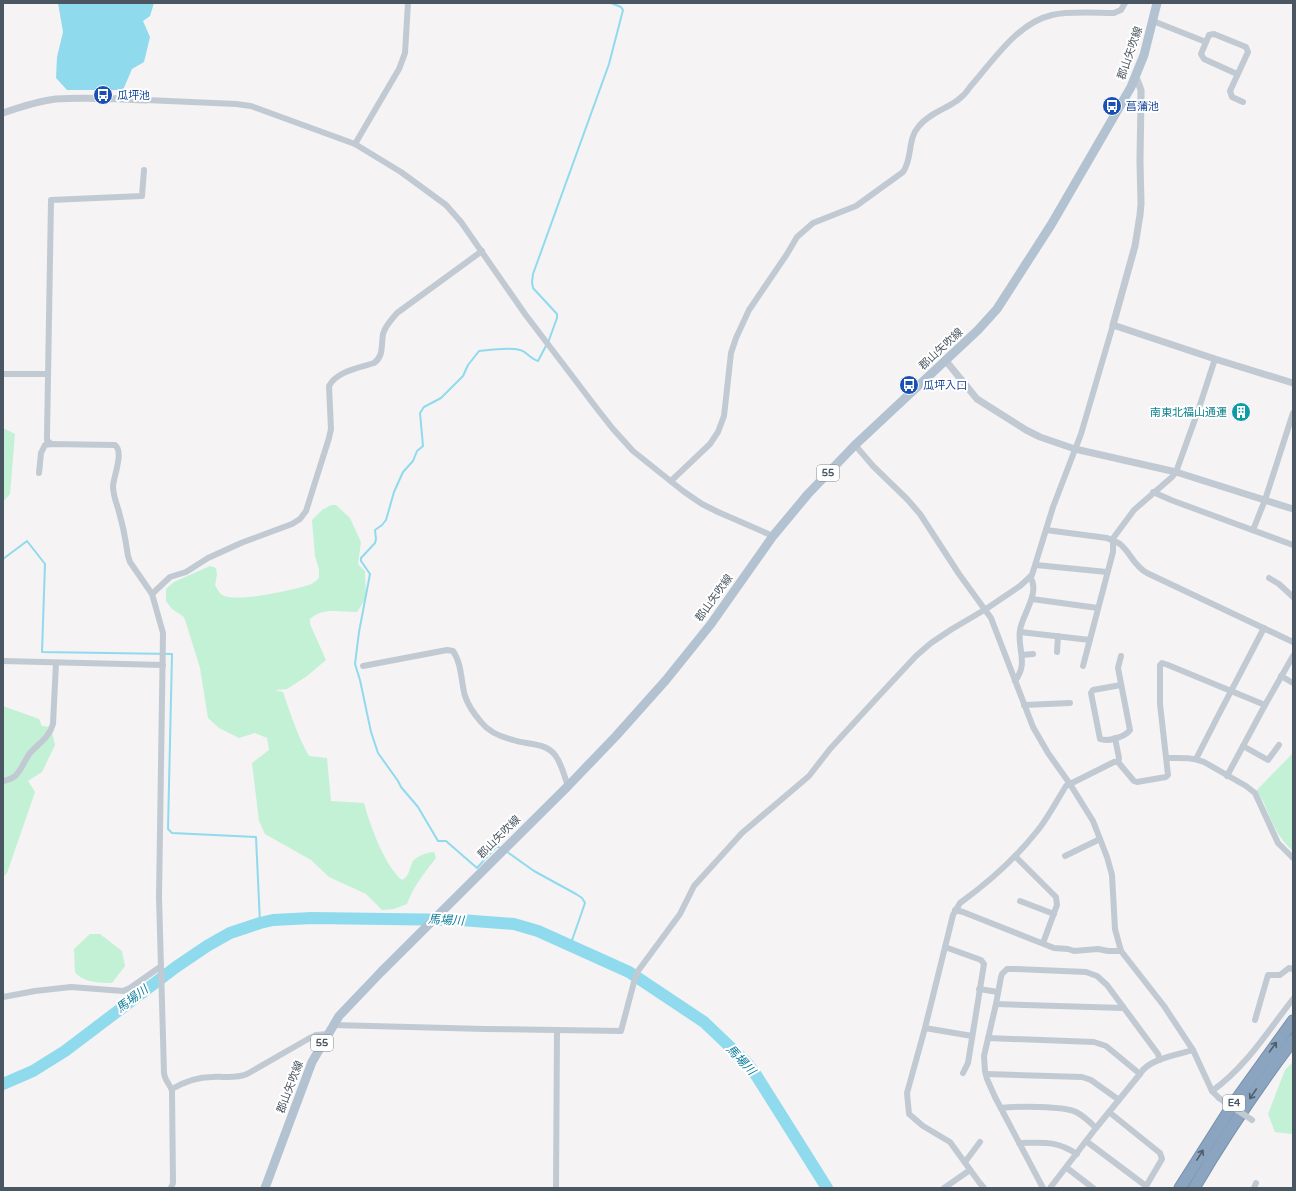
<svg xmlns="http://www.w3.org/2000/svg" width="1296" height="1191" font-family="'Varela Round','Noto Sans JP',sans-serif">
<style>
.green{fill:#c3f1d5}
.water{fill:#90daee}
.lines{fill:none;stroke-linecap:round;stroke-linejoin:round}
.stream{stroke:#90daee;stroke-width:2}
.river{stroke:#90daee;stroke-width:12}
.motorway-casing{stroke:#7690ad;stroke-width:13}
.minor{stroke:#c1cad2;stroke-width:6}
.tertiary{stroke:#c1cad2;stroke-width:7}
.primary{stroke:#b3c2d1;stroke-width:9}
.motorway{stroke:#8ba5c1;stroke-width:11}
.minor-bridge{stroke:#c1cad2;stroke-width:6}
.oneway{stroke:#505e6b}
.labels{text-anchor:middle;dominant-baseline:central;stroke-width:4;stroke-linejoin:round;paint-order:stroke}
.shield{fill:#fff;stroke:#808990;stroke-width:1}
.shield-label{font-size:10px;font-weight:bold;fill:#4a5661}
.street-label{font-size:11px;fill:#4a5661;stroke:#fff}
.transit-label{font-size:11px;fill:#164399;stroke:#fff;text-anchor:start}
.culture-label{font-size:11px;fill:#0d838f;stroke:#fff;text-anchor:end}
.water-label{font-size:12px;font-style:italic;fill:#0c7c9b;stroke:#fff}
</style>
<rect width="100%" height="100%" fill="#f5f3f3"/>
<g class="green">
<polygon points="3,428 15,434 10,494 3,502"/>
<path d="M331 505H336L350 518 361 542 358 564 365 571 366 598 357 612C340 612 323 607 310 619V624L326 660 307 676 287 689 275 690 283 692C291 715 297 735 309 756L327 758 331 801 364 803C370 825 384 865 402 880 410 876 409 868 413 861 417 856 428 852 434 852L436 858C425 872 413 887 407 904L394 909 382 910 366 894 329 877 311 860 265 834 259 821 252 763 269 750 267 738 255 733 239 738 219 728 208 718 200 668 187 626 184 617 172 609 166 601V589L174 582 210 566 216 568 217 575 215 585C217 588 219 593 222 595 237 603 292 590 309 585 312 584 316 581 319 578V569L315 556 312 520 322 510Z"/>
<polygon points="3,706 39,719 42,726 51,727 55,745 42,772 28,781 35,792 7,873 3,877"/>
<path d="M1293 753V851C1284 843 1277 833 1272 822 1267 811 1264 800 1256 791Z"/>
<path d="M90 934H100L122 951 125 966 112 983C100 983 82 982 75 972L74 949Z"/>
<polygon points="1293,1062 1293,1132 1291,1134 1275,1132 1268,1114 1285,1070"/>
</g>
<polygon class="water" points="58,3 154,3 150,16 143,21 150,37 144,62 132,69 123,90 67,90 56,78 57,57 63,32"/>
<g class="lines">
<g class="stream">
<polyline points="3,559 27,541 45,564 42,652 172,654 168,829 172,833 256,837 260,923"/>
<path d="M502 849 497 846 477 868 446 841H438L418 807 401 787 398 781 378 753 371 732 360 680 355 664 359 632 370 574 361 561V558L375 543 376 539 375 530 382 525 386 520 394 492 403 472 413 461 417 451 423 446 420 413 424 407 441 398 463 376 468 365 479 351C489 350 510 347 520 350 526 351 530 359 538 361L549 340 557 318V314L533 288 532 282 533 274 609 64 623 10 621 7 611 3"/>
<polyline points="506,851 534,871 576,894 582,898 585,903 570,946"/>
</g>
<polyline class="river" points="3,1084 33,1071 65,1051 176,967 207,946 230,933 260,923 273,920 312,918 461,920 514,924 538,931 629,972 704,1022 746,1062 756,1075 827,1188"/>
<g class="motorway-casing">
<g id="motorway">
<polyline points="1180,1188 1234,1103 1293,1021"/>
<path d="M1194 1188C1224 1137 1257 1088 1293 1040"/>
</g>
</g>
<g class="minor">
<polyline points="1153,21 1206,42 1201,54 1204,59 1237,74"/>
<polyline points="1206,42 1209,35 1214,34 1246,47 1248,52 1230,91 1232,97 1243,102"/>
<polyline points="146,100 236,104 251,106 355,144 401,172 446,205 461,222 525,314 598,410 613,429 633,451 683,491 702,504 718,512 773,536"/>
<polyline points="355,144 399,69 405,53 408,3"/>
<polyline points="3,374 47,374"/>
<polyline points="51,444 47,440 47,436 51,200 142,196 144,170"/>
<polyline points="855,445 873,466 907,499 920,514 959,574 991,618 1033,727 1048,753 1070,784 1093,821 1107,857 1112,875 1115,929 1121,951 1164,1006 1193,1050 1212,1091 1219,1098"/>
<path d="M39 473 41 453 45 445 51 444 115 445C124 452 114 475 113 486 113 497 118 506 120 516 124 529 126 543 128 556L130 562 152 594 163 633 159 897 164 1073C165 1082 171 1085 172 1091L173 1183 171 1188"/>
<path d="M671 481 710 444 718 432 724 416 731 353 736 338 749 310 787 254 797 237 813 223 856 206 903 172C913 158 907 139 919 126 934 108 957 108 970 87 993 61 1017 23 1052 15 1069 11 1096 13 1114 13L1121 10 1125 3"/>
<polyline points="1153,492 1171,500 1293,545"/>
<path d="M1046 530 1107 538C1111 540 1116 541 1120 544 1131 553 1133 565 1147 573L1293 642"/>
<polyline points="1253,530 1265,500 1293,413"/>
<polyline points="1036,565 1107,572"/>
<polyline points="1269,578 1279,584 1293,597"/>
<path d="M152 594 170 577 186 572 208 558 241 543 292 524 300 519 306 511 329 438 331 429 329 386C337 371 359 368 374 363 384 356 381 345 383 334 385 326 392 319 397 313L482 251"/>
<polyline points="1032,599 1098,608"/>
<polyline points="1020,632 1090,640"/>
<polyline points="1057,652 1058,636"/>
<polyline points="1022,655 1033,654"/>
<path d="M1121 656 1118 668 1130 730C1125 737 1108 742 1100 739L1091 693 1093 690 1121 685"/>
<polyline points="3,661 163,665"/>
<path d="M363 666 447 650 453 651C462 664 461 682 465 696 468 705 475 715 481 722 488 731 501 737 513 740 527 745 545 742 555 755 562 764 564 776 568 786"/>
<polyline points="1083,666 1113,552 1113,540 1114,537 1134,510 1172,477 1176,472 1198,411 1215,359"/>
<polyline points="1281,676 1293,683"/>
<path d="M1015 681C1029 663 1017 649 1020 630 1022 615 1041 592 1030 577"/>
<polyline points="1024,705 1070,703"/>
<polyline points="1115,738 1119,758 1118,762"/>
<polyline points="1243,746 1268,760 1279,745"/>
<path d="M1167 758C1180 758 1192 757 1204 762L1246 786 1255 793 1278 843 1293 858"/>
<polyline points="1196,759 1218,716 1264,628"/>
<polyline points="1227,776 1265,705 1293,656"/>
<path d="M3 781C21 778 21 765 30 753 39 743 49 738 53 724L56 663"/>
<polyline points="1015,856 1056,897 1057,905 1043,943"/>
<polyline points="1065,856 1100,839"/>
<polyline points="1020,901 1054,914"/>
<polyline points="955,910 963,912 1054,948 1068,949 1074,951 1098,949 1108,951 1121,951"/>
<polyline points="945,947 981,960 984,964 968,1063 963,1073"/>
<polyline points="979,989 998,992"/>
<polyline points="3,997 35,991 71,987 123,991 130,988 160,967"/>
<polyline points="996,1004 1123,1008"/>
<polyline points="1255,1020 1268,975 1280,975 1289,968 1293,969"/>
<polyline points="333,1025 485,1029 621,1031 634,982 638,971 680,914 694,886 742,833 809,776 830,749 875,700 916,656 931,643 952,629 986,609 1020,586 1032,575 1053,507 1081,434 1113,325"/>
<polyline points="925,1028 972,1036"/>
<polyline points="988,1038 1094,1042 1106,1046 1140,1074"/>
<polyline points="986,1074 1082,1077 1091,1080 1119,1100"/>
<path d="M172 1089C184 1082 198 1077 212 1077 224 1076 235 1079 247 1074L308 1039 316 1035 328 1034"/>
<path d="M1212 1091C1245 1068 1268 1031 1293 999"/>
<path d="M1001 1108C1016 1106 1064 1106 1076 1112 1084 1116 1090 1122 1096 1128"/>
<polyline points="1109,1112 1160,1153 1162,1159 1145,1188"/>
<polyline points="1086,1141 1146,1186"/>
<path d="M1019 1143C1044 1143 1055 1140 1077 1154"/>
<polyline points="965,1162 980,1142"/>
<polyline points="1067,1168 1093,1188"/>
<polyline points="556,1188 557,1030"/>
<polyline points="944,1188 970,1170"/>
<path d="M984 1188 979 1182 950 1142 923 1126 909 1114 907 1093 925 1028 953 915 960 903C989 882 1016 858 1038 830 1049 816 1057 800 1066 786L1114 762H1118L1134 781 1137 782 1166 777 1168 775 1160 704V665L1162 663 1168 665 1265 705"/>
<polyline points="1043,1188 995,1097 987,1079 985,1071 984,1056 996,1004 1001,977 1002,974 1007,969 1015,969 1086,972 1097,976 1107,985 1158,1054 1160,1060"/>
<path d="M1050 1188 1096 1128 1140 1074C1148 1059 1177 1055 1193 1050"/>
<polyline points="1254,1188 1256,1183"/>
</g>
<g class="tertiary">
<polyline points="1136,77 1141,90 1141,97 1140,161 1141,204 1140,215 1135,246 1113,325 1215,359 1293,383"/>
<path d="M3 113C20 107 38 101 56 99 86 97 116 99 146 100"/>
<polyline points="946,361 977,399 1026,430 1040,437 1075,449 1176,472 1293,509"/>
</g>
<polyline class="primary" points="265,1188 312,1062 339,1016 381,972 568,786 616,736 666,680 711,624 773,536 808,494 855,445 978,330 997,309 1051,225 1131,87 1144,55 1157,3"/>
<use href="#motorway" class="motorway"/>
<polyline class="minor-bridge" points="1219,1098 1252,1120"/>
</g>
<defs><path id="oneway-shaft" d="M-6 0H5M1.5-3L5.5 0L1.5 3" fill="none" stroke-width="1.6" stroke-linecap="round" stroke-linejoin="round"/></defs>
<g class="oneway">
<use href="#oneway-shaft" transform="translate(1273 1047) rotate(-54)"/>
<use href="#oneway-shaft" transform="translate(1253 1094) rotate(124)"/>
<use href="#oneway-shaft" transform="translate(1200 1155) rotate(-58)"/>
</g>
<defs>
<g id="bus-disc" transform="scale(1)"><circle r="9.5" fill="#1a4fb4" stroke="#fff"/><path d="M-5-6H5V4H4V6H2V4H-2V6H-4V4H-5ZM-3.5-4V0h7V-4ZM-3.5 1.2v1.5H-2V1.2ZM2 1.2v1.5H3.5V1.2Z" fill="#fff"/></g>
<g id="building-disc" transform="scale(1)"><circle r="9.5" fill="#0f9aa8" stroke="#fff"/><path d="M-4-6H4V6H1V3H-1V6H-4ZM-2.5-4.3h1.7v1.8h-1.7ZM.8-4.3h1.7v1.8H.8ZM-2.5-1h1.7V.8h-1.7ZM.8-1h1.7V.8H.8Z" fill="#fff"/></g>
</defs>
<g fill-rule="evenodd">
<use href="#bus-disc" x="103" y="95"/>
<use href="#bus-disc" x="1112" y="106"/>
<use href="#bus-disc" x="909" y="385"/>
<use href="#building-disc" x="1241" y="412"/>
</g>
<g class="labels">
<g class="shield">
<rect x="817" y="465" width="22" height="16" rx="3"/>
<rect x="311" y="1035" width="22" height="16" rx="3"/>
<rect x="1223" y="1095" width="22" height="16" rx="3"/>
</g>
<g class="shield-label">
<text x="828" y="473">55</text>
<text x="322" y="1043">55</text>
<text x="1234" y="1103">E4</text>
</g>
<g class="street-label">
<text transform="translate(1130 53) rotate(-71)">郡山矢吹線</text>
<text transform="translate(941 349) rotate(-43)">郡山矢吹線</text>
<text transform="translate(714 598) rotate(-54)">郡山矢吹線</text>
<text transform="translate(499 837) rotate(-45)">郡山矢吹線</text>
<text transform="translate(290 1087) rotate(-69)">郡山矢吹線</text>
</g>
<g class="transit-label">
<text x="117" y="95">瓜坪池</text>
<text x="1126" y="106">菖蒲池</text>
<text x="923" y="385">瓜坪入口</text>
</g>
<g class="culture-label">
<text x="1227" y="412">南東北福山通運</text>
</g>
<g class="water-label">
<text transform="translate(446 920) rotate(3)">馬場川</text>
<text transform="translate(132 999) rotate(-37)">馬場川</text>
<text transform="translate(741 1060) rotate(47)">馬場川</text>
</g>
</g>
<rect width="1296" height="1191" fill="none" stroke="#4a5661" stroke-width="8"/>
</svg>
